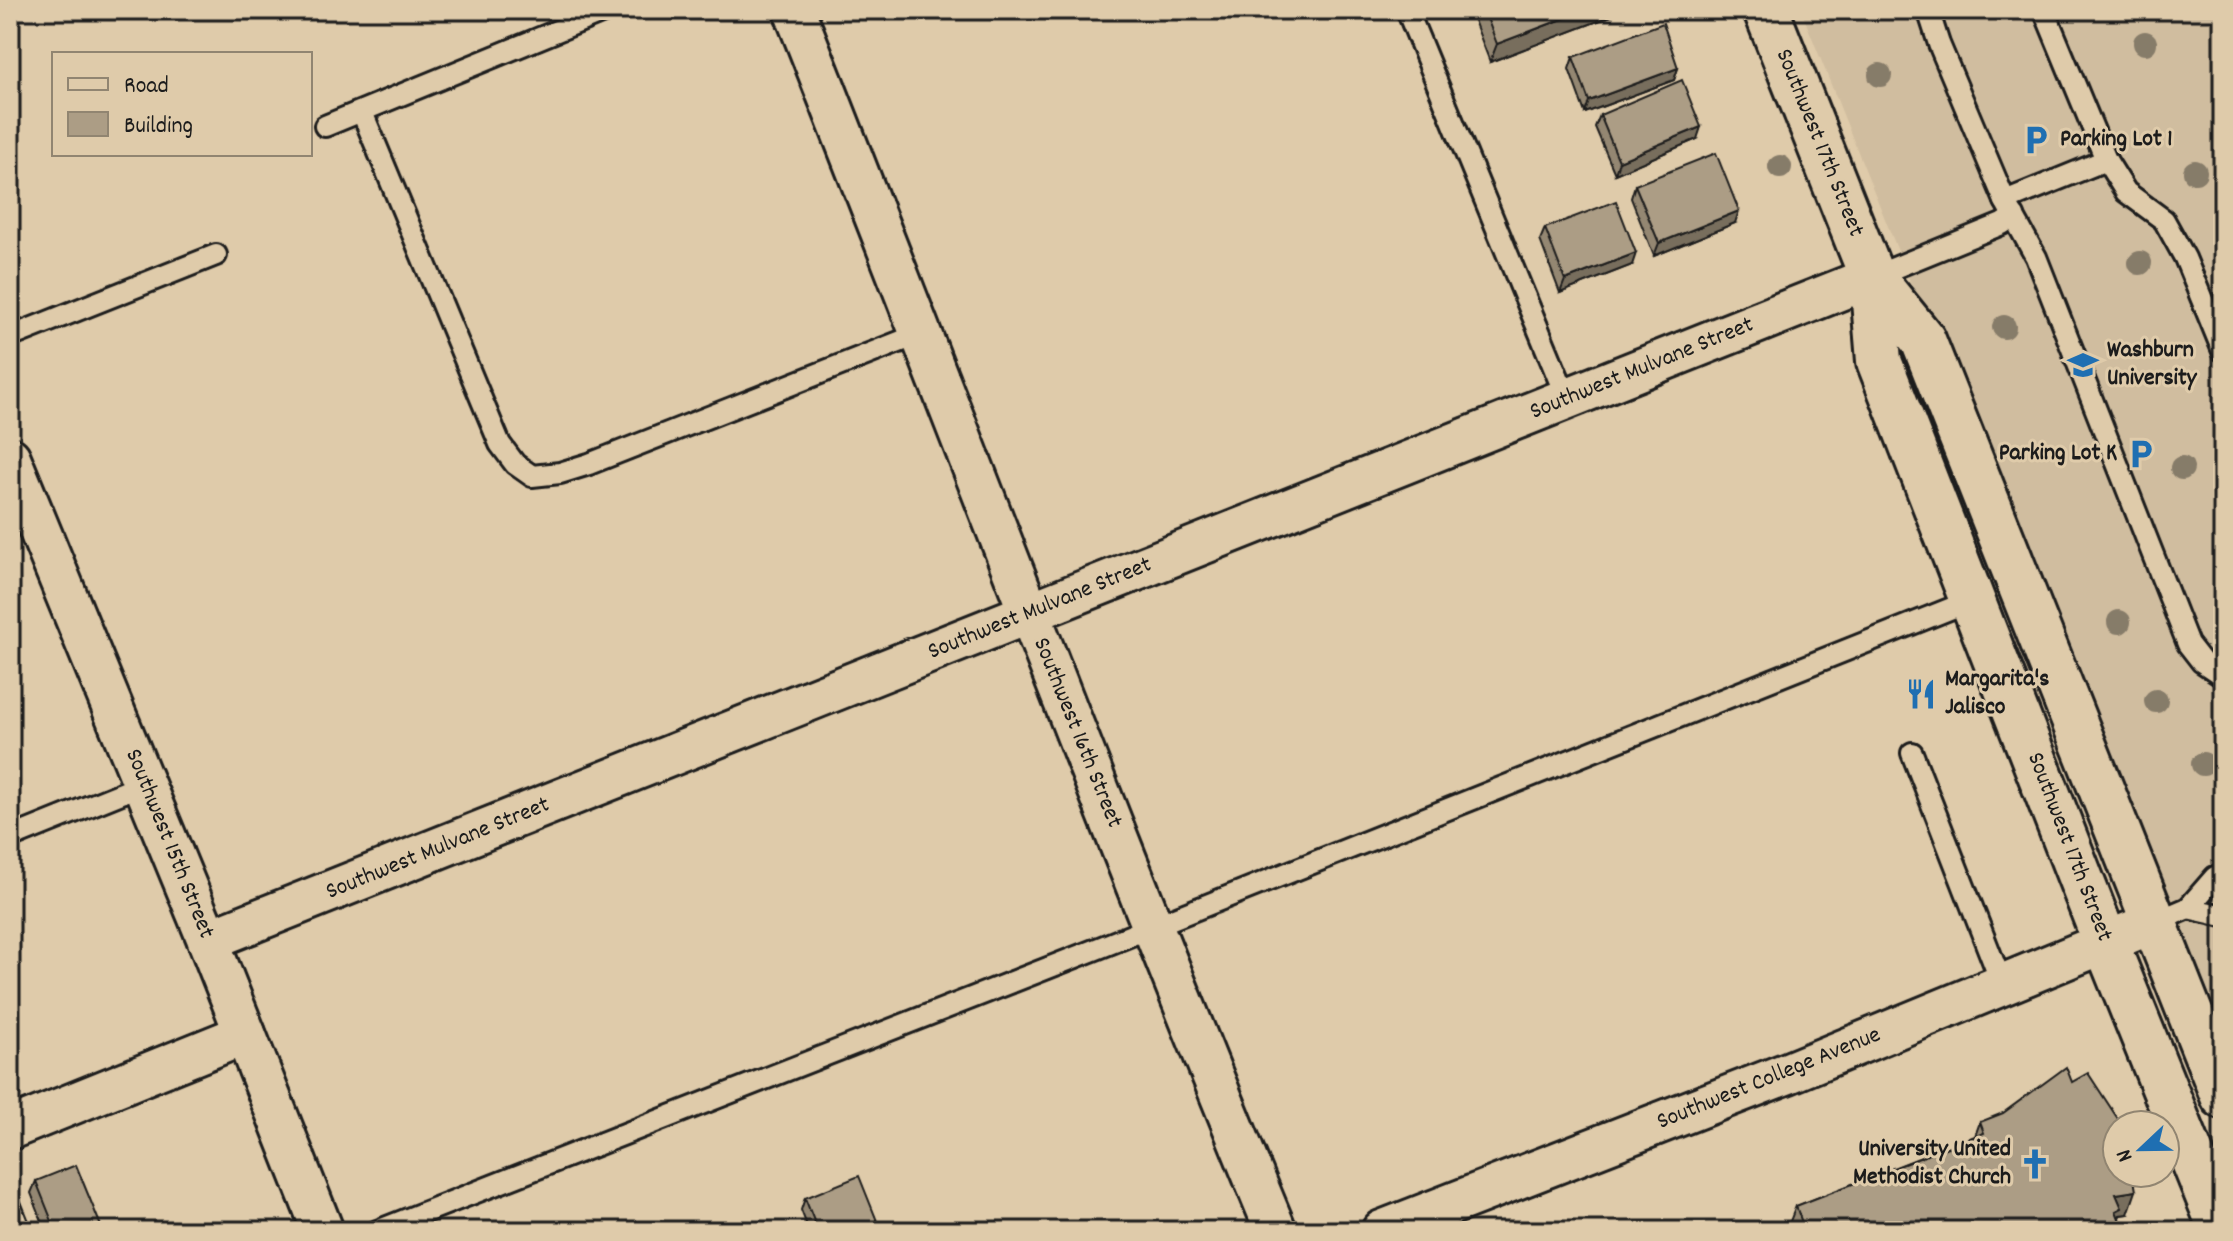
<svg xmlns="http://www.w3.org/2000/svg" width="2233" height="1241" font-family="Dekko,sans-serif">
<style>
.built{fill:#d0bd9f}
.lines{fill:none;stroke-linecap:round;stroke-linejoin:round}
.lane-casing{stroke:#1c1c1c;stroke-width:26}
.street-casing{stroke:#1c1c1c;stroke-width:46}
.secondary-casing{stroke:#1c1c1c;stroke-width:50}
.lane{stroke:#dfcbaa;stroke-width:20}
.street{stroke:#dfcbaa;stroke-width:40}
.secondary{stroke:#dfcbaa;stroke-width:44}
.tree{fill:#867b69}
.wall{fill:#948772;stroke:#1c1c1c;stroke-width:2}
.shaded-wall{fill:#786e5d;stroke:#1c1c1c;stroke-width:2}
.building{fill:#ac9d85;stroke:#1c1c1c;stroke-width:2}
.labels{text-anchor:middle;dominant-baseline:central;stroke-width:6;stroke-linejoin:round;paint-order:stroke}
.poi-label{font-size:24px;font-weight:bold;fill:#1c1c1c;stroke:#dfcbaa;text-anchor:start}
.street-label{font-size:24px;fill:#1c1c1c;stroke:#dfcbaa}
</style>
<rect width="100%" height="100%" fill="#dfcbaa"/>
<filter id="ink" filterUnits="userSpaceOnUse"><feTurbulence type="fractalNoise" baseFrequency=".0125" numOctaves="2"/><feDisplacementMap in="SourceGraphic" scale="16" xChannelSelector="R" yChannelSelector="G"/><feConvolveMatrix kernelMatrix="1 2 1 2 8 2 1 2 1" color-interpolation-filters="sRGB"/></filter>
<g filter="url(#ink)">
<polygon class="built" points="1801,10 2223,10 2223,1065 2087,721"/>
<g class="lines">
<g class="lane-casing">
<g id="lane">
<polyline points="1407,10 1567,399"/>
<polyline points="1928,10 1939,44 2005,201 2106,160 2044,10"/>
<polyline points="362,112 500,444 515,464 532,476 560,473 589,464 922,333"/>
<polyline points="325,126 608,10"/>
<polyline points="2106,160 2126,192 2164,220 2185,258 2223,351"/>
<polyline points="2005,201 2036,257 2188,644 2202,662 2223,676"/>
<polyline points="1872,277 2002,224 2014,216"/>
<polyline points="10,337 216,255"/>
<polyline points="1912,753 2002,984"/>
<polyline points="10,838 144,784"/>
<polyline points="2188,908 2223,916"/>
<polyline points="2155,922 2188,908 2215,877 2223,874"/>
<polyline points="10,1206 20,1231"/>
<polyline points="377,1231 1104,946 1972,600"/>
</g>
</g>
<g class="street-casing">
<g id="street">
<path d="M794 10C955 417 1109 827 1276 1231"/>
<polyline points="10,458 208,940 323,1231"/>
<polyline points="208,940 1872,277"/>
<polyline points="10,1129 245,1034"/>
<polyline points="1382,1231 1788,1073 2155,922"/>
</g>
</g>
<g class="secondary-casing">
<g id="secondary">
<polyline points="1766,10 1872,277 1879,361 2105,941 2222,1231"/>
<polyline points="1872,277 1923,340 2223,1096"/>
</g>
</g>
<use href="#lane" class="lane"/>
<use href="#street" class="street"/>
<use href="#secondary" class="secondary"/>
</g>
<g class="tree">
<circle cx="2145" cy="43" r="12"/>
<circle cx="1880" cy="75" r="12"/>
<circle cx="1780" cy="167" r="12"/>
<circle cx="2195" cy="172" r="12"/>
<circle cx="2140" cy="263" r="12"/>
<circle cx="2004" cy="327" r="12"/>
<circle cx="2182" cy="468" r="12"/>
<circle cx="2119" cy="622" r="12"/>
<circle cx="2156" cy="701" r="12"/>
<circle cx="2203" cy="764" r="12"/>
</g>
<g class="wall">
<polygon points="1470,10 1627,10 1490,62"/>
<polygon points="2215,10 2223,10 2223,25 2217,12"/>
<polygon points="1573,57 1678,68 1674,80 1585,113 1569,69"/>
<polygon points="1600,115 1697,139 1615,174 1595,127"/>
<polygon points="1635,185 1735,223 1654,256 1631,198"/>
<polygon points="1545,228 1632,265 1560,293 1540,240"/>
<polygon points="1980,1122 2128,1214 2120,1215 2119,1218 2124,1231 1788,1231 1787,1229 1796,1206 1975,1136"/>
<polygon points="36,1181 103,1231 46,1231 31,1193"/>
<polygon points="805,1198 881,1231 809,1231 801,1210"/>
</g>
<g class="shaded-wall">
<polygon points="1586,10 1627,10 1490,62 1497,44"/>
<polygon points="1678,68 1674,80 1585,113 1589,101"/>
<polygon points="1701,127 1697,139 1615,174 1619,161"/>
<polygon points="1739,211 1735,223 1654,256 1659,243"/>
<polygon points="1636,253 1632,265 1560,293 1565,280"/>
<polygon points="2136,1191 2128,1214 2120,1215 2114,1231 2116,1194"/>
</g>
<g class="building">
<polygon points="1484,10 1586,10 1497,44"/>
<polygon points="1663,23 1678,68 1589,101 1573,57"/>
<polygon points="1682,80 1701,127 1619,161 1600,115"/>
<polygon points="1716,153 1739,211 1659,243 1635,185"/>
<polygon points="1616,201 1636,253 1565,280 1545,228"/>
<polygon points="2066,1067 2072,1082 2088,1073 2122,1125 2117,1125 2117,1173 2133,1173 2136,1191 2116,1194 2122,1208 2116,1211 2124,1231 1805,1231 1796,1206 1984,1133 1980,1122 2003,1113"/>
<polygon points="76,1165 103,1231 56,1231 36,1181"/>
<polygon points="859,1176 881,1231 818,1231 805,1198"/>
</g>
</g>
<defs>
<g id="parking-bare" transform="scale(2.4)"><path d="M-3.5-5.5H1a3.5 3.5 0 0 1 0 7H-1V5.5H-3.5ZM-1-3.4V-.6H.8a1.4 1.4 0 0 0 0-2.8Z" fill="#1f6fb2" stroke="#dfcbaa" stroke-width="2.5" paint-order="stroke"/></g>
<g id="university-bare" transform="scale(2.4)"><path d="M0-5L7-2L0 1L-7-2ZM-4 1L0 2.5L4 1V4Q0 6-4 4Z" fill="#1f6fb2" stroke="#dfcbaa" stroke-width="2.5" paint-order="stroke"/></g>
<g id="restaurant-bare" transform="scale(2.4)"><path d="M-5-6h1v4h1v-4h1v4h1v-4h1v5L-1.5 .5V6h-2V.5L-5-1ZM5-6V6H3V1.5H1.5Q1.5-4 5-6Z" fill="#1f6fb2" stroke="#dfcbaa" stroke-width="2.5" paint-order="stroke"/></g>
<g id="church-bare" transform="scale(2.4)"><path d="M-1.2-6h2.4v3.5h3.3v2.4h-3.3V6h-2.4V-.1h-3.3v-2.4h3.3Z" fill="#1f6fb2" stroke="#dfcbaa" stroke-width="2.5" paint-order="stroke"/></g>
</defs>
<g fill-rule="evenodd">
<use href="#parking-bare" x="2036" y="140"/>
<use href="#university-bare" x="2083" y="365"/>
<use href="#parking-bare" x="2141" y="454"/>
<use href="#restaurant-bare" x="1921" y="694"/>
<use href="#church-bare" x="2035" y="1164"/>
</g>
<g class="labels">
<g class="poi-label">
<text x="2060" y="140">Parking Lot 1</text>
<text x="2107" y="351">Washburn<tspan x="2107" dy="28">University</tspan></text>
<text x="2117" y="454" text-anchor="end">Parking Lot K</text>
<text x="1945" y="680">Margarita's<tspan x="1945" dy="28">Jalisco</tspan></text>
<text x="2011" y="1150" text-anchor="end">University United<tspan x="2011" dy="28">Methodist Church</tspan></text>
</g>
<g class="street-label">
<text transform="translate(1819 143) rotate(68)">Southwest 17th Street</text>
<text transform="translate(1642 369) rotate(-22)">Southwest Mulvane Street</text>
<text transform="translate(1040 609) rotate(-22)">Southwest Mulvane Street</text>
<text transform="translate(1077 733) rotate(68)">Southwest 16th Street</text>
<text transform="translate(169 844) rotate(68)">Southwest 15th Street</text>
<text transform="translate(2069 847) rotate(69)">Southwest 17th Street</text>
<text transform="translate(438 849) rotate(-22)">Southwest Mulvane Street</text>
<text transform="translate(1769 1079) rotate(-22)">Southwest College Avenue</text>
</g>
</g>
<rect width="2233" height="1241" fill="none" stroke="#dfcbaa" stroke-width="40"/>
<rect x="20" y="20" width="2193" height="1201" fill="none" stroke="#1c1c1c" stroke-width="3" filter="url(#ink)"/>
<rect x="52" y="52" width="260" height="104" fill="#dfcbaa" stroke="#918571" stroke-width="2"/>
<rect x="68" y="78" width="40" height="12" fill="#dfcbaa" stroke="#918571" stroke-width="2"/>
<text x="124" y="92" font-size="24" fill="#1c1c1c">Road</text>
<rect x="68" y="112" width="40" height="24" fill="#ac9d85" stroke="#918571" stroke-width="2"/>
<text x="124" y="132" font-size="24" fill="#1c1c1c">Building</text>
<g transform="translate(2141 1149) rotate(248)"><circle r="38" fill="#dfcbaa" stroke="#918571" stroke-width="2"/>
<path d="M0-6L14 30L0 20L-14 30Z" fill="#1f6fb2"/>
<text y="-12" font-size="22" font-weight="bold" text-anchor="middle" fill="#1c1c1c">N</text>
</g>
</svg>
